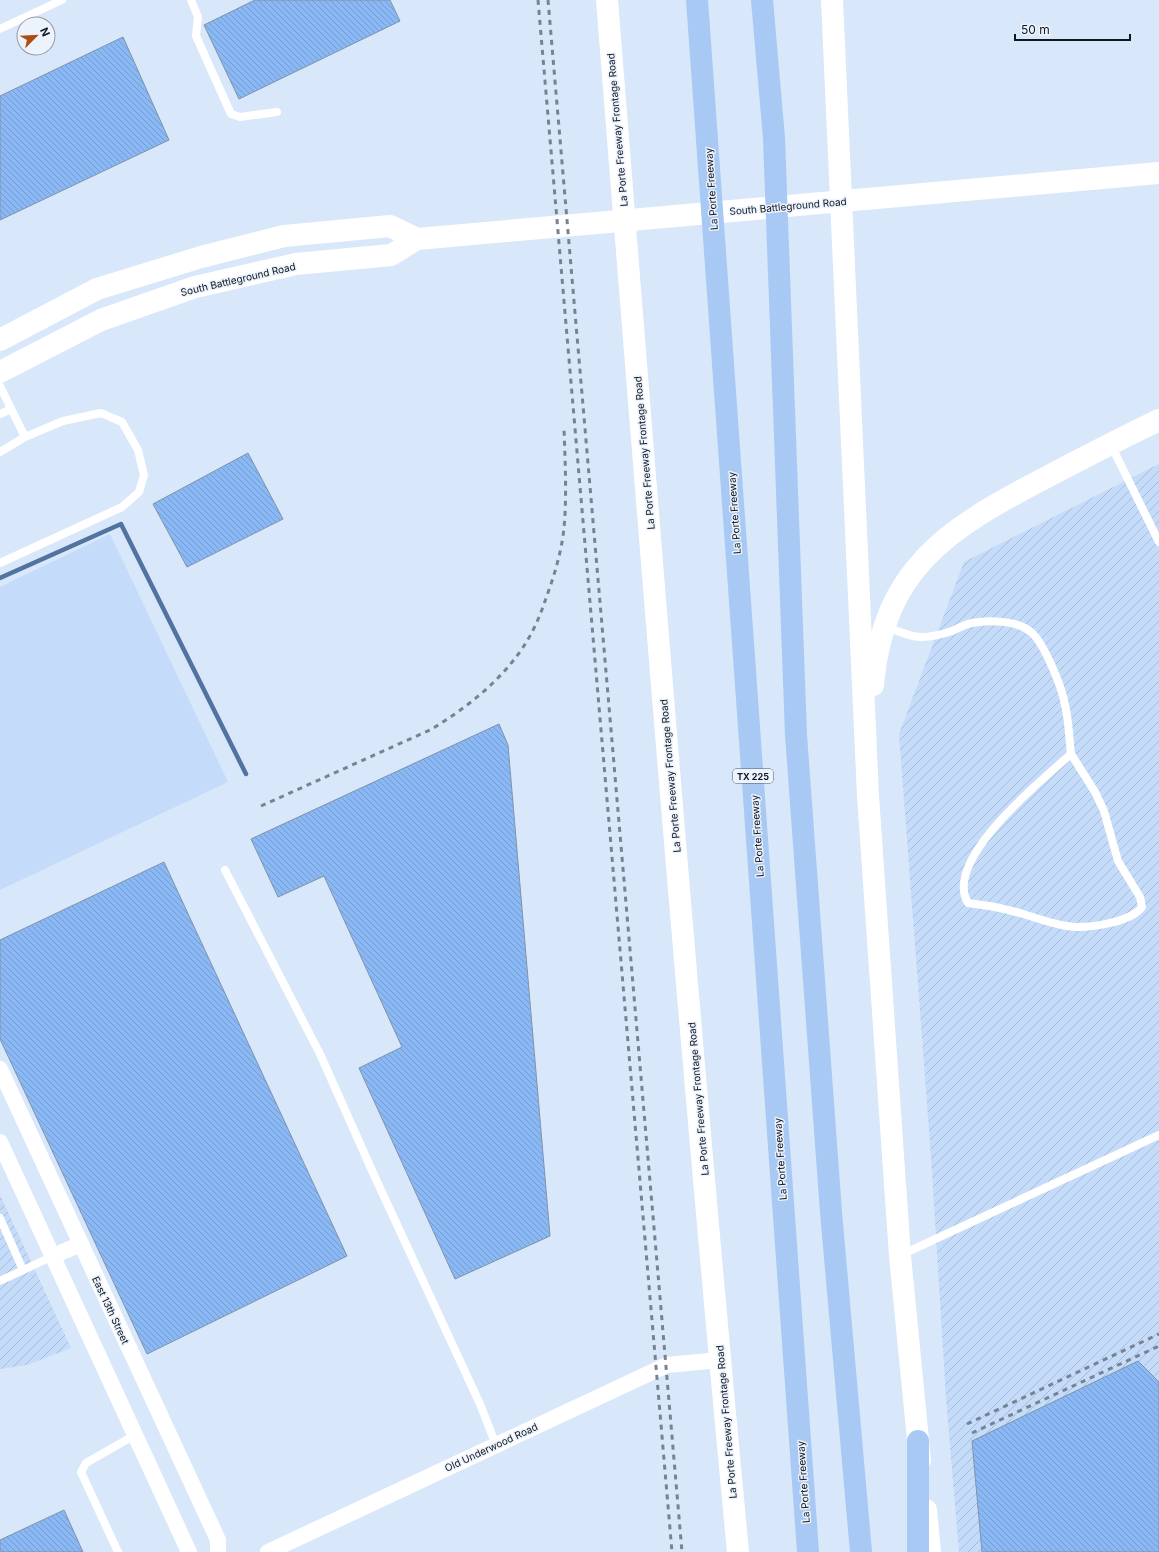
<svg xmlns="http://www.w3.org/2000/svg" width="1159" height="1552" font-family="Inter,sans-serif">
<style>
.built{fill:#c4dbf9}
.industrial{fill:url(#industrial-furrows)}
.lines{fill:none;stroke-linecap:round;stroke-linejoin:round}
.stream{stroke:#5173a0;stroke-width:4.5}
.building{fill:url(#building-back-hatch);stroke:#8192a8}
.lane{stroke:#fff;stroke-width:8}
.street{stroke:#fff;stroke-width:16}
.secondary{stroke:#fff;stroke-width:22}
.highway{stroke:#a8c9f4;stroke-width:22}
.rail{stroke:#788290;stroke-width:3;stroke-dasharray:5 5;stroke-linecap:butt}
.labels{text-anchor:middle;dominant-baseline:central;stroke-width:3;stroke-linejoin:round;paint-order:stroke}
.shield{fill:#ecf3fd;stroke:#535962;stroke-width:1}
.shield-label{font-size:9px;font-weight:bold;fill:#111720}
.street-label{font-size:10px;fill:#111720;stroke:#ecf3fd}
</style>
<defs>
<pattern id="industrial-furrows" width="10" height="10" patternUnits="userSpaceOnUse"><rect width="10" height="10" fill="#c4dbf9"/><path d="M-1 1l2-2M0 10L10 0M9 11l2-2" fill="none" stroke="#a7bbd5"/></pattern>
<pattern id="building-back-hatch" width="6" height="6" patternUnits="userSpaceOnUse"><rect width="6" height="6" fill="#89b8f5"/><path d="M-1 5l2 2M0 0l6 6M5-1l2 2" fill="none" stroke="#759dd2"/></pattern>
</defs>
<rect width="100%" height="100%" fill="#d8e7fa"/>
<polygon class="built" points="110,534 228,782 0,890 0,587"/>
<g class="industrial">
<polygon points="1159,464 1159,1552 959,1552 946,1398 931,1156 899,734 964,562"/>
<polygon points="0,1195 71,1348 27,1365 0,1369"/>
</g>
<g class="lines">
<polyline class="stream" points="0,578 121,524 246,774"/>
</g>
<g class="building">
<polygon points="255,0 390,0 400,21 239,99 204,25"/>
<polygon points="123,37 169,140 0,220 0,96"/>
<polygon points="248,453 283,519 187,567 153,504"/>
<polygon points="499,724 508,745 550,1236 455,1279 359,1068 402,1047 324,876 278,897 251,839"/>
<polygon points="164,862 347,1256 147,1354 0,1039 0,940"/>
<polygon points="1138,1361 1159,1382 1159,1552 982,1552 972,1441"/>
<polygon points="64,1510 83,1552 0,1552 0,1540"/>
</g>
<g class="lines">
<g class="lane">
<polyline points="191,0 198,17 196,36 231,114 240,117 277,112"/>
<polyline points="0,29 62,0"/>
<polyline points="0,386 25,437"/>
<polyline points="0,414 11,409"/>
<polyline points="1111,445 1159,542"/>
<polyline points="0,452 25,437 63,421 101,413 122,422 138,450 144,475 139,492 122,507 0,563"/>
<path d="M885 626C913 638 922 641 952 631 959 628 965 624 972 623 989 620 1017 620 1031 632 1044 643 1062 687 1065 705 1069 721 1069 738 1071 754 1042 780 942 860 968 903 981 905 995 906 1008 910 1027 914 1047 923 1067 926 1086 929 1130 923 1142 907L1140 897 1118 861 1104 811 1095 792 1071 754"/>
<polyline points="225,870 320,1054 374,1175 480,1404 496,1445"/>
<polyline points="0,1218 23,1270"/>
<polyline points="901,1255 1159,1135"/>
<polyline points="0,1281 53,1256"/>
<polyline points="118,1552 81,1472 86,1463 135,1435"/>
</g>
<g class="street">
<polyline points="0,1069 218,1540 218,1552"/>
<polyline points="0,1142 189,1552"/>
<polyline points="53,1256 81,1244"/>
<polyline points="268,1552 667,1365 720,1360"/>
</g>
<g class="secondary">
<path d="M607 0C648 517 689 1035 738 1552"/>
<polyline points="832,0 868,796 900,1256 920,1460"/>
<polyline points="0,340 97,289 201,257 284,236 390,226 417,239"/>
<polyline points="0,372 101,320 195,287 296,264 391,255 417,239 1159,173"/>
<path d="M873 685C883 569 947 529 1043 479 1081 459 1120 439 1159 420"/>
<polyline points="926,1510 930,1552"/>
</g>
<g class="highway">
<polyline points="697,0 808,1552"/>
<polyline points="762,0 774,138 796,735 831,1212 861,1552"/>
<polyline points="918,1552 918,1441"/>
</g>
<g class="rail">
<polyline points="538,0 672,1552"/>
<polyline points="548,0 682,1552"/>
<path d="M261 806 430 730C472 705 515 670 536 624 542 611 546 598 551 584 557 566 562 547 564 528 567 495 565 461 564 428"/>
<polyline points="967,1424 1159,1334"/>
<polyline points="972,1433 1159,1346"/>
</g>
</g>
<g class="labels">
<rect class="shield" x="733" y="769" width="40" height="14" rx="3"/>
<g class="shield-label">
<text x="753" y="776">TX 225</text>
</g>
<g class="street-label">
<text transform="translate(617 130) rotate(-95)">La Porte Freeway Frontage Road</text>
<text transform="translate(711 189) rotate(-94)">La Porte Freeway</text>
<text transform="translate(788 206) rotate(-5)">South Battleground Road</text>
<text transform="translate(238 279) rotate(-13)">South Battleground Road</text>
<text transform="translate(644 453) rotate(-95)">La Porte Freeway Frontage Road</text>
<text transform="translate(734 513) rotate(-94)">La Porte Freeway</text>
<text transform="translate(670 776) rotate(-95)">La Porte Freeway Frontage Road</text>
<text transform="translate(757 836) rotate(-94)">La Porte Freeway</text>
<text transform="translate(698 1099) rotate(-95)">La Porte Freeway Frontage Road</text>
<text transform="translate(780 1159) rotate(-94)">La Porte Freeway</text>
<text transform="translate(111 1310) rotate(65)">East 13th Street</text>
<text transform="translate(726 1422) rotate(-95)">La Porte Freeway Frontage Road</text>
<text transform="translate(491 1447) rotate(-25)">Old Underwood Road</text>
<text transform="translate(803 1482) rotate(-94)">La Porte Freeway</text>
</g>
</g>
<g transform="translate(36 36) rotate(66)"><circle r="19" fill="#ecf3fd" stroke="#949ba5"/>
<path d="M0-3L7 15L0 10L-7 15Z" fill="#ae4c11"/>
<text y="-6" font-size="11" font-weight="bold" text-anchor="middle" fill="#111720">N</text>
</g>
<path d="M1015 34v6h115v-6" fill="none" stroke="#111720" stroke-width="2"/>
<text x="1021" y="34" font-size="12" fill="#111720" stroke="#ecf3fd" stroke-width="3" paint-order="stroke">50 m</text>
</svg>
